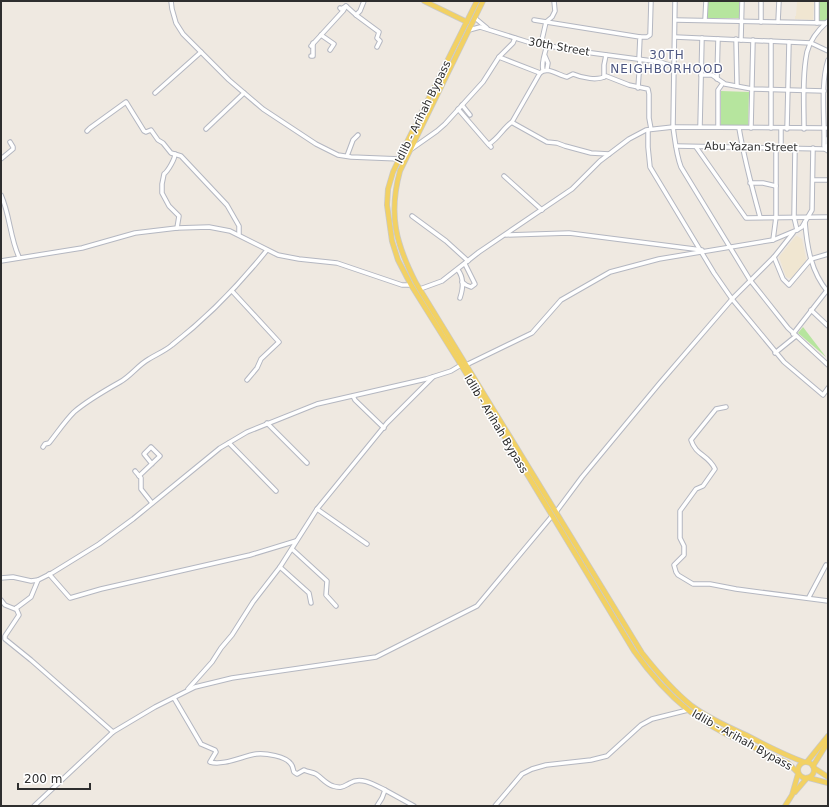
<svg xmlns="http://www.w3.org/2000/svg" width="829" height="807" font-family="'DejaVu Sans',sans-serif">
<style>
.education{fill:#f0e6d1}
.green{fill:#b6e59e}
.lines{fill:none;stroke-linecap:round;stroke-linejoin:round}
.minor-casing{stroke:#b4b7c1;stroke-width:5.5}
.major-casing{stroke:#c9c9c9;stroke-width:6}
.minor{stroke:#fff;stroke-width:3.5}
.major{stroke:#f2d163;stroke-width:4.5}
.labels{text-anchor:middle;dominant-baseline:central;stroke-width:3;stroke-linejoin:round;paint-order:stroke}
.street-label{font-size:11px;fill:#2e2e2e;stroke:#fff}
.neighbourhood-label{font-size:12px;letter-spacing:1px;fill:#4d5680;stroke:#fff}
</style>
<rect width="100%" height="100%" fill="#efe9e1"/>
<g class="education">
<polygon points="782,1 814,1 813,20 795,19 795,16 796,16 797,2"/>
<polygon points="796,236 797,236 802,239 806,258 806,261 793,278 789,278 786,277 779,257"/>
</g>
<g class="green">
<polygon points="708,1 739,1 739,18 707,18"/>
<polygon points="819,1 828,1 828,18 826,21 819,21"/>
<polygon points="721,91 749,92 748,125 721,125"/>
<polygon points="803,327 826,357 798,333"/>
</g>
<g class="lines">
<g class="minor-casing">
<g id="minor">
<polyline points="171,1 172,9 176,23 183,34 229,80 263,109 316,144 338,155 351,157 400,159"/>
<polyline points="364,1 360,11 356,15 379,32 377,38 380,41 377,47"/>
<path d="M675 1 673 127C675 140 676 154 681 167L750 280 788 328 828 365"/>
<polyline points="340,8 341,9 346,6 356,15"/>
<polyline points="475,18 487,28"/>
<polyline points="534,20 640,37 639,59"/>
<polyline points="675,20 826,23"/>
<polyline points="705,20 706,1"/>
<polyline points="761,22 761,1"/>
<polyline points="778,22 779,1"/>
<polyline points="817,23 817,1"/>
<polyline points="469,30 480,27 528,42 577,51 660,62 675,67"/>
<polyline points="321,35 334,44 330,50"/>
<polyline points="640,37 647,37 650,35 651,1"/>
<polyline points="675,37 811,43 828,51"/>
<polyline points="736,39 737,86"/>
<polyline points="741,40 742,1"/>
<polyline points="541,44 546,22 552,17 555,11 554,1"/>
<polyline points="311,46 343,11 346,6"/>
<polyline points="311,56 313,56 313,43"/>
<polyline points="545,56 548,63 547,69"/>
<polyline points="499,57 540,73 512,122 513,123 547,142 557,143 565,146 591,153 609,154"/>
<path d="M543 70C541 62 545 54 547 45"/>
<path d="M540 73C547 66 558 75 567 77L573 74C582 78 598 81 606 76L629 85 648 89 649 94V118L651 129"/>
<polyline points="701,75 712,75 725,84 752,89 824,91"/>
<polyline points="604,77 604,65 606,55"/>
<polyline points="717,79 718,39"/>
<polyline points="638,88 640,59"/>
<polyline points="155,93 201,52"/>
<polyline points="462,105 470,115"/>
<polyline points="458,109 489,145"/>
<polyline points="700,127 702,38"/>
<polyline points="718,127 718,90 723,83"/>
<path d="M739 128C744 158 752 188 760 217"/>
<polyline points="751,128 753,40"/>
<polyline points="771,128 771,41"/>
<polyline points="206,129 244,93"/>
<polyline points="787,129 789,42"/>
<path d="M804 129C804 104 802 76 807 52 810 40 819 29 828 21"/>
<polyline points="648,130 648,147 650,167 714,273 732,299 784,362 823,395 828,388"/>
<polyline points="87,131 90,128 126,102 144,131 146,132 151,130 158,140 163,143 171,153 181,156 227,205 239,226 239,234"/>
<polyline points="676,146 825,149"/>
<polyline points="828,146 826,146 825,149 828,151"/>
<polyline points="828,146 828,138"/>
<path d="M491 147 489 144C499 138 503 128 512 122"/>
<polyline points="696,147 746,218 828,217"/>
<polyline points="781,147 781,129"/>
<path d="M825 147 824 146C825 119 820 85 828 60"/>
<polyline points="795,148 794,217 797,230"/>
<polyline points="410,150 437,131 445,124 483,82 499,57 513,43 515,38"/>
<path d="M175 154C175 159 168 171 164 174L162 184V193L169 206 179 216 177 228"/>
<polyline points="347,156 353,140 358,135"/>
<polyline points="1,159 13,149 13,147 10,142"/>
<polyline points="504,176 542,210"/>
<polyline points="813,180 828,180"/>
<polyline points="750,183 763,183 776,186"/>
<path d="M1 195C10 215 10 238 19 257"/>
<polyline points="412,216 446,241 468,261"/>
<path d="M805 222C807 247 811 272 828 292"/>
<polyline points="506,235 569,233 702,250"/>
<polyline points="773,240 776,217 776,147"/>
<polyline points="774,257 783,279 789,285 811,259 828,254"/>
<polyline points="1,261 82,248 135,233 177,228 209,227 230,231 278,255 299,259 337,263 402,285 411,285"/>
<path d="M458 270C464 278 463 289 460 298"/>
<polyline points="462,282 466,285 471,287 475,284 465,264"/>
<polyline points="420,289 442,281 479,252 572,189 600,161 629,139 646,130 673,127 828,128"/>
<polyline points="232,291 279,342 261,359 257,368 247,380"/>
<polyline points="811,310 828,326"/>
<polyline points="793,334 828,289"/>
<polyline points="775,353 796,336"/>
<polyline points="466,365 532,333 561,300 610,272 659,259 773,240 797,230 802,227 812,210 813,148"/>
<polyline points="353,396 355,400 384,428"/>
<path d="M726 407 716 409 691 440C696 456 708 454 715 469L703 486 696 489 680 511V538L684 546V555L674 565 676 572 678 575 693 584H710L736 589 828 601"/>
<polyline points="267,423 307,463"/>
<polyline points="229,443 276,491"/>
<path d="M43 447 45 444 49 443C57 433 65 421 74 412 88 400 104 391 120 382 131 376 138 365 149 359 157 354 165 351 172 345 208 317 239 285 267 250"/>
<polyline points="135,471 141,478 141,489 152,503"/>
<polyline points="139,476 160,456 151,447 144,454 152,464"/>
<polyline points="317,509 367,544"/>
<polyline points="556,512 582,477 659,384 733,298 774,257 793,233"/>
<polyline points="292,549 327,581 326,595 336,606"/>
<polyline points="280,567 309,593 311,603"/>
<polyline points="49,574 70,598 101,589 250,555 296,541"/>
<polyline points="1,578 13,577 31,581 38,580 52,573 99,544 133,519 220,448 247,432 317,404 426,379 451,371 461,365"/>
<polyline points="809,597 826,565"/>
<polyline points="1,600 5,605 15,609 31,597 38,580"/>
<polyline points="16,608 19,615 5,636 5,639 31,660 113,732"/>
<polyline points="188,689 212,662 221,648 232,635 253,602 280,567 317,509 387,423 433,377"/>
<path d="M174 698 201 744 215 750 216 752 210 762C223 766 243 756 256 754 265 753 286 756 291 764 293 766 293 770 294 772L297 774 304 770C308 772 312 772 316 774 322 778 326 784 333 786 342 789 344 786 350 783 361 776 375 785 385 790"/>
<polyline points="34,806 113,732 155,707 195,687 232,678 376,657 477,606 552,516"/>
<polyline points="377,806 382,798 385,790 414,806"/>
<polyline points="495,806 522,774 532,769 546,765 591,760 607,756 641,725 652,719 688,710"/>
</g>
</g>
<g class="major-casing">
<g id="major">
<polyline points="424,1 467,22"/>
<path d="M477 1 408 140 393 172 388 189 387 205 392 241 398 260 411 285 461 365 634 651C649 672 668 694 688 710 715 732 756 748 788 763L797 772"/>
<path d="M483 1 400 171C388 215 396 244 416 283L642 653C657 672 673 691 692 706 708 718 728 727 746 735 765 745 784 755 804 762"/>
<circle cx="806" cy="770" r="8"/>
<polyline points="807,762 828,736"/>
<polyline points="813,766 828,742"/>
<polyline points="814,768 828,777"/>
<polyline points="809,778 828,783"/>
<polyline points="795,792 807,778"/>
<polyline points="785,806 792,795 798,774"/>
</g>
</g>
<use href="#minor" class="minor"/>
<use href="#major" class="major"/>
</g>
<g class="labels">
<g class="street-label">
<text transform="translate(559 47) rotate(10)">30th Street</text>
<text transform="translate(423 112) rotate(-64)">Idlib - Arihah Bypass</text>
<text transform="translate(751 147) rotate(1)">Abu Yazan Street</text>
<text transform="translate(496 424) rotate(59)">Idlib - Arihah Bypass</text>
<text transform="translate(742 740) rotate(29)">Idlib - Arihah Bypass</text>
</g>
<g class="neighbourhood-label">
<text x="667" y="55">30TH<tspan x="667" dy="14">NEIGHBORHOOD</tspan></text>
</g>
</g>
<rect width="829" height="807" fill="none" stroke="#2e2e2e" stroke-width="4"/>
<path d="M18 783v6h72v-6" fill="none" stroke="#2e2e2e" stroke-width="2"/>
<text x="24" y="783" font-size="12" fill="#2e2e2e" stroke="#ffffff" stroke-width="3" paint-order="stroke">200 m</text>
</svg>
